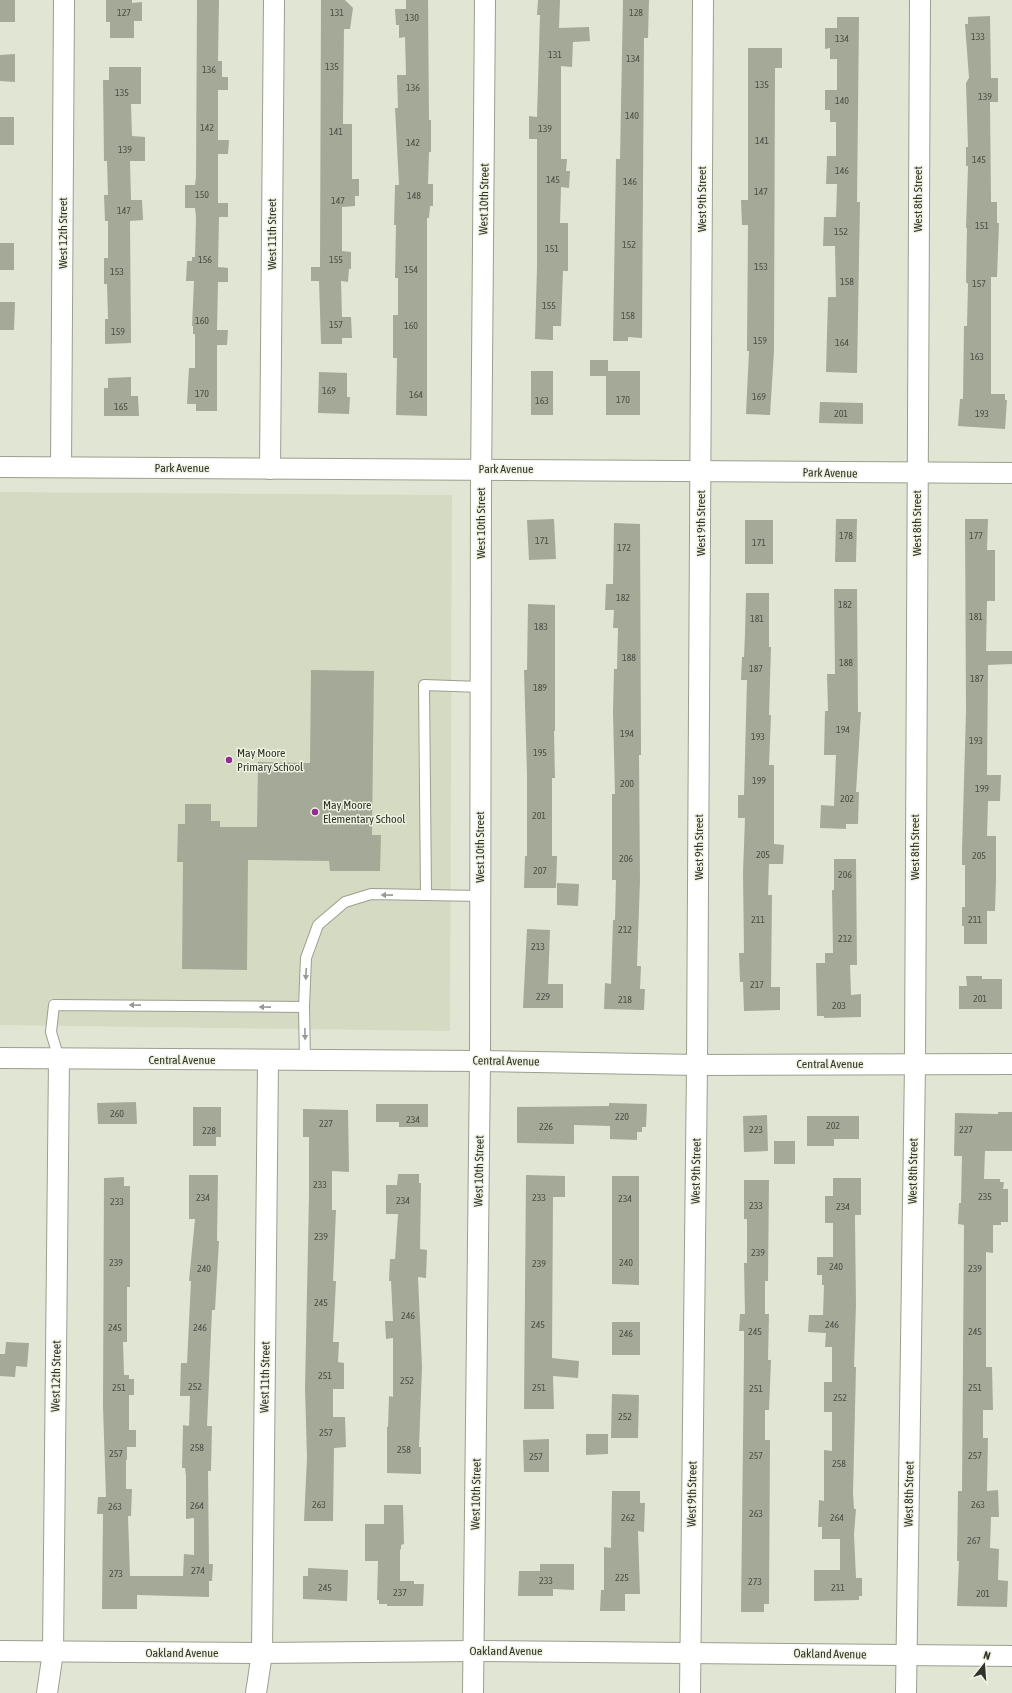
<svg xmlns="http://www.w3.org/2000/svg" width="1012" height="1693" font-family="'Asap Condensed',sans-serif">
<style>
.built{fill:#d5dbc2}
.building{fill:#a5a998}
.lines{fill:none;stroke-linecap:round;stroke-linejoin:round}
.lane-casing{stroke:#9b9f8e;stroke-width:12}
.street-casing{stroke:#9b9f8e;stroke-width:22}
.lane{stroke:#fff;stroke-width:10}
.street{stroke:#fff;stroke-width:20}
.oneway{fill:#989895}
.poi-dot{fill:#942d92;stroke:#eff3e1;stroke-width:1.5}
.labels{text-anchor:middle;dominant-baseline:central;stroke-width:3;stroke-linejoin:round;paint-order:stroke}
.number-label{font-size:10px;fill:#4d5046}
.street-label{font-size:12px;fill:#30322b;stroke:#eff3e1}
.poi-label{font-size:12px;fill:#30322b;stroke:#eff3e1;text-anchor:start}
</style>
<rect width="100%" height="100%" fill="#e1e6d4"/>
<polygon class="built" points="0,492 452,495 450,1031 0,1025"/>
<g class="building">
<rect x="0" y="0" width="15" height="22"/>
<polygon points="106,0 132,0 132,3 142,2 142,21 134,21 134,38 110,38 110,22 106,22"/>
<polygon points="197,0 219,0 218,61 222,61 222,77 228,77 228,90 218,90 218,140 229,140 228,154 218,154 218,203 228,203 228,217 219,217 218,267 228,268 228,282 218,282 217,330 228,330 227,345 217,345 217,411 196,411 196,404 187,404 189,368 195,368 195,334 193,334 193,326 192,326 194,281 186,281 187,261 192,261 192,257 195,257 196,217 195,208 185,208 185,185 195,185 196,177"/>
<polygon points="321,0 345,0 353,8 350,29 344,29 343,117 343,124 352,124 352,179 359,179 359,196 355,196 355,206 342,207 342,251 351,252 351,269 349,269 348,282 341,281 342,317 351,317 352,338 342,338 342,344 321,344 319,281 311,281 311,267 320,267"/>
<polygon points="406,0 428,0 429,120 431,120 431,152 429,152 428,184 433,184 433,206 430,206 429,218 427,218 427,416 396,415 397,358 393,358 393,315 398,315 398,278 395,278 396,225 394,225 395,185 399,185 395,108 398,108 397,75 406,75 405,37 399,38 399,25 396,25 395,9 406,9"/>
<polygon points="538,0 560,0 559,28 589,27 590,41 573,42 572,67 561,66 561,159 567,159 566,171 570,171 569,188 561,187 560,223 568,223 568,271 563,271 561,326 553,326 553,340 535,339 537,267 537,139 529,139 529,116 537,117 540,15 537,15"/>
<polygon points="623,0 649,0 648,38 644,38 642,338 628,337 628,341 613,341 616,159 620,159"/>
<polygon points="990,16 991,78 998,78 998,102 990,102 991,202 997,202 997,223 999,223 997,277 991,277 991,394 1005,394 1005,400 1007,400 1005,429 958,426 960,399 963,399 964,326 967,326 968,284 966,282 967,228 966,228 968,166 966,166 966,147 968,147 966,83 969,78 965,24 968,24 968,17"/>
<polygon points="837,17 859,17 857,202 860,202 857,373 826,372 828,297 836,297 835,246 823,246 824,217 836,217 837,184 826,184 827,156 836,156 836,122 830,122 830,110 825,110 825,90 837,90 837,59 830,59 830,48 825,49 825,28 837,28"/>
<polygon points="748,48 782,48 782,68 775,68 774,351 770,415 746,414 749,351 747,351 748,225 742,225 741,200 748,200"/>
<polygon points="15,54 15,82 0,81 0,55"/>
<polygon points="109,67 141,67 141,104 131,104 132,136 145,137 145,161 130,161 131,200 142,200 143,220 130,221 131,343 105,344 105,319 108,319 107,284 104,284 104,258 108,258 108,221 105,221 104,195 108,195 107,161 104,161 103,80 109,80"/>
<rect x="0" y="117" width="14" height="28"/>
<rect x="0" y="243" width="14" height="27"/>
<polygon points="0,302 15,302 14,330 0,330"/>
<polygon points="590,360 608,360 608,371 640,371 640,415 606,415 606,376 590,376"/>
<rect x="531" y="371" width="22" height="44"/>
<polygon points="319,372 347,373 347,397 350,397 349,414 318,413"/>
<polygon points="131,377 131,396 138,396 139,416 104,416 104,388 108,388 108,378"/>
<polygon points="820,402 863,403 863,424 819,423"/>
<polygon points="554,519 556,559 529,560 527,520"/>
<polygon points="836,519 857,519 856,562 835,562"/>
<polygon points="965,519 988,519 987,550 995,550 995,601 987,601 986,651 1012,651 1012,664 988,665 987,775 1001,775 1000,801 988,801 987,836 996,836 996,881 995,911 987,911 987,944 964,944 964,926 962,926 962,907 965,907 965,865 962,865 962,851 966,711"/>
<rect x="745" y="520" width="28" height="44"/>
<polygon points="614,523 640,524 641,755 639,755 640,880 637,966 641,966 640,989 645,989 644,1010 604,1009 605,983 611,984 613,920 615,920 616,880 612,880 612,794 615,794 613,712 614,669 617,669 618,628 613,628 614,610 605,610 606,584 613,584"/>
<polygon points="834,589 857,589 858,712 861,712 856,792 859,792 858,824 846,824 846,829 820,828 821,805 834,806 836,755 824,755 825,711 828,711 827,674 835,674"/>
<polygon points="746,593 769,593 769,647 771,647 769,715 771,715 769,765 774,765 774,844 784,845 783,864 769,864 768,895 772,895 771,987 780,987 780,1010 744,1011 743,982 740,982 739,953 744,953 743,872 745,818 738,818 738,795 744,795 747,680 741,680 742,657 744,657 745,633"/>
<polygon points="528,604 555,605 555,731 554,731 555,778 552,778 552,856 557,856 556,888 524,888 525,856 527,856 527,774 524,670 527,670"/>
<polygon points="311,670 374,671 372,835 381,835 380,871 330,871 329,861 248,860 247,970 182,969 183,862 177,862 178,824 185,824 185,804 211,804 211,821 220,821 220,827 257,827 258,762 310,763"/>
<polygon points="834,859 856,859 857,965 850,965 851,995 861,994 861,1017 824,1018 824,1016 817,1016 816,963 825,963 825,953 833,953 832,890 834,890"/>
<polygon points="557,883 579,884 578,906 557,905"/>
<polygon points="527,929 550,930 548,984 563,984 563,1008 523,1008"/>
<polygon points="966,976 982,976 982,979 1002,979 1002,1009 959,1009 959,986 967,986"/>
<polygon points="136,1102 137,1124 98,1124 97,1103"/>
<polygon points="609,1103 647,1104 646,1127 642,1127 642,1132 637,1132 637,1140 610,1139 610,1126 574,1125 574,1144 517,1143 517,1107 609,1106"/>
<polygon points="376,1104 428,1104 428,1127 399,1127 399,1122 376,1122"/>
<polygon points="193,1107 221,1107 221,1137 216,1137 216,1146 193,1146"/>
<polygon points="303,1109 348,1110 349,1172 332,1171 332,1210 336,1210 333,1281 336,1281 333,1342 339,1342 338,1362 344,1363 344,1389 333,1389 333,1417 345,1417 346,1447 334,1448 333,1521 304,1521 307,1458 305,1388 309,1196 309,1137 303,1137"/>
<polygon points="998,1112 1012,1112 1012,1151 985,1151 984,1179 1000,1179 1000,1182 1004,1182 1003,1189 1008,1189 1008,1222 1001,1222 1001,1225 993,1225 993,1253 986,1252 986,1367 992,1367 993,1410 983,1410 983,1438 988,1438 987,1491 998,1490 999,1517 991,1517 990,1548 999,1549 998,1580 1008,1581 1007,1607 957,1606 959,1561 957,1561 958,1491 962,1491 964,1225 958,1224 959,1203 961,1203 962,1156 954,1156 955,1113 998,1114"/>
<polygon points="767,1115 768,1151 744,1152 743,1116"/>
<polygon points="807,1116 859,1116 859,1139 834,1139 834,1146 807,1146"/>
<rect x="774" y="1141" width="21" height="23"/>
<polygon points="398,1174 419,1174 419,1183 421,1183 420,1249 427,1250 426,1278 418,1277 422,1367 419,1447 421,1447 421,1474 387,1473 387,1427 388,1427 389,1396 393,1397 393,1338 386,1339 385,1321 393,1321 391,1281 389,1281 390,1259 395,1259 398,1214 386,1214 386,1185 397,1185"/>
<polygon points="189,1175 218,1175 217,1241 219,1241 215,1310 212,1310 207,1426 212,1426 211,1471 208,1471 209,1564 213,1564 212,1581 209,1581 209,1597 137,1595 137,1609 102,1609 103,1514 97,1514 98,1497 106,1497 103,1407 104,1178 124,1177 124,1186 130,1186 130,1287 127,1287 127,1342 123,1342 124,1375 129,1375 129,1379 134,1379 134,1395 129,1395 129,1430 136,1430 136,1447 127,1447 127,1460 126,1460 126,1489 132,1489 131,1516 128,1516 130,1576 183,1576 184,1554 194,1555 194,1518 186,1519 186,1476 185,1468 182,1468 183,1425 189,1426 190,1396 180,1396 181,1363 187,1363 191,1281 189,1281 195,1219 189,1219"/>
<polygon points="526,1175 565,1176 565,1197 553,1197 552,1358 579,1361 578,1378 553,1376 554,1409 524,1409"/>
<polygon points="612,1176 639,1176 639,1285 612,1284"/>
<polygon points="833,1178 861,1178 861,1215 855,1215 855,1223 856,1305 854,1367 856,1367 853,1493 854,1509 856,1509 854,1534 856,1578 862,1578 862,1596 859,1596 859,1600 814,1601 814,1570 840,1570 840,1539 822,1539 822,1527 818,1527 819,1500 824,1501 824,1450 832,1451 832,1412 824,1412 824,1382 832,1382 832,1347 825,1347 826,1333 808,1332 809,1315 823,1315 824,1285 822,1285 822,1275 817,1275 817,1257 833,1257 833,1223 825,1223 825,1196 833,1196"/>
<polygon points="744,1180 769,1180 768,1281 765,1281 765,1314 769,1314 768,1360 771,1360 769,1410 765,1410 765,1440 770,1440 769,1604 764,1604 764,1612 741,1612 744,1355 744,1331 739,1331 740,1314 745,1314 744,1263 747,1263 747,1219 744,1219"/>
<rect x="612" y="1322" width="28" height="33"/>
<polygon points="6,1342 29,1343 27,1367 16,1366 15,1377 0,1376 0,1354 5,1354"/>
<polygon points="612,1394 639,1395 638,1438 611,1438"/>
<polygon points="586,1434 608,1434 608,1454 586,1455"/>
<polygon points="549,1439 549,1472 524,1472 523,1440"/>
<polygon points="612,1491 640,1491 640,1503 645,1503 644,1532 638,1531 640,1594 625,1594 625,1611 600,1611 601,1590 604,1590 604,1547 611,1548"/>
<polygon points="384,1505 403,1505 404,1544 401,1545 401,1549 400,1550 400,1581 414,1581 414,1584 424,1584 423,1606 387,1606 387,1604 379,1604 379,1600 377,1600 378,1561 365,1561 365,1524 384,1524"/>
<polygon points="540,1564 574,1564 574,1590 553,1589 553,1596 518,1596 519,1571 540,1571"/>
<polygon points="308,1568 348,1570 347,1601 303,1599 303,1576 308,1576"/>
</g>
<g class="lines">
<g class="lane-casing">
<g id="lane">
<polyline points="426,895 424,685 481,687"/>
<polyline points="59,1059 51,1032 54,1005 304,1007"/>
<polyline points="305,1061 304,1007 306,958 318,925 345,902 371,894 480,896"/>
</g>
</g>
<g class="street-casing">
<g id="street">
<polyline points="0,467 1012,473"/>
<polyline points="61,467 64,0"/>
<polyline points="270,469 274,0"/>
<polyline points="0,1058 480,1061 697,1065 1012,1064"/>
<polyline points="0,1651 262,1653 474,1651 1012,1656"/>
<polyline points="47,1693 53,1652 59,1059"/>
<polyline points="256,1693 262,1653 268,1061"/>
<polyline points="473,1693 480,1061 481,488 485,0"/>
<polyline points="690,1693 697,1065 703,0"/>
<polyline points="906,1693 915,1064 920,0"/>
</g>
</g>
<use href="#lane" class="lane"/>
<use href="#street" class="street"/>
</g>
<defs><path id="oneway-solid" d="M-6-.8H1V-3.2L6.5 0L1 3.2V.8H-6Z"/></defs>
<g class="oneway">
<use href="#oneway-solid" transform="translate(387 895) rotate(-179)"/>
<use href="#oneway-solid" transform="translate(306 974) rotate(93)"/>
<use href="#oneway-solid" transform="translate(135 1005) rotate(-179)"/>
<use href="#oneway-solid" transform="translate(265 1007) rotate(-179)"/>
<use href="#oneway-solid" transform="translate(305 1034) rotate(89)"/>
</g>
<g class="poi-dot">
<circle cx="229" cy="760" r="4"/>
<circle cx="315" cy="812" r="4"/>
</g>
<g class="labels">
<g class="number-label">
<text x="124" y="12">127</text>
<text x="337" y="12">131</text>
<text x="636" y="12">128</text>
<text x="412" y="17">130</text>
<text x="978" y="36">133</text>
<text x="842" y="38">134</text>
<text x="555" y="54">131</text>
<text x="633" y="58">134</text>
<text x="332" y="66">135</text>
<text x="209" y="69">136</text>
<text x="762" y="84">135</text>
<text x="413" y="87">136</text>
<text x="122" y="92">135</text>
<text x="985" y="96">139</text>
<text x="842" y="100">140</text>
<text x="632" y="115">140</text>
<text x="207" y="127">142</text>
<text x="545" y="128">139</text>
<text x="336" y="131">141</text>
<text x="762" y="140">141</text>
<text x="413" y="142">142</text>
<text x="125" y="149">139</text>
<text x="979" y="159">145</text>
<text x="842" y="170">146</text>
<text x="553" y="179">145</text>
<text x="630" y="181">146</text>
<text x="761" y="191">147</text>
<text x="202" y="194">150</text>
<text x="414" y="195">148</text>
<text x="338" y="200">147</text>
<text x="124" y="210">147</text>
<text x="982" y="225">151</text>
<text x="841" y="231">152</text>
<text x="629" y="244">152</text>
<text x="552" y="248">151</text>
<text x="205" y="259">156</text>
<text x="336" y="259">155</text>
<text x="761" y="266">153</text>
<text x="411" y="269">154</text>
<text x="117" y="271">153</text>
<text x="847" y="281">158</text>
<text x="979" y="283">157</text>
<text x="549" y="305">155</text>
<text x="628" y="315">158</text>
<text x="202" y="320">160</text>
<text x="336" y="324">157</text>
<text x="411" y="325">160</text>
<text x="118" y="331">159</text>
<text x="760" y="340">159</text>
<text x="842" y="342">164</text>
<text x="977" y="356">163</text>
<text x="329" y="390">169</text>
<text x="202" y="393">170</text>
<text x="416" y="394">164</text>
<text x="759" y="396">169</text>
<text x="623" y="399">170</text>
<text x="542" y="400">163</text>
<text x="121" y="406">165</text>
<text x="841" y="413">201</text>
<text x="982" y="413">193</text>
<text x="846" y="535">178</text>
<text x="976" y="535">177</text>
<text x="542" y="540">171</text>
<text x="759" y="542">171</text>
<text x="624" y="547">172</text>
<text x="623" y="597">182</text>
<text x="845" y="604">182</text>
<text x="976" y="616">181</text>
<text x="757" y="618">181</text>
<text x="541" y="626">183</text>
<text x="629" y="657">188</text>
<text x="846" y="662">188</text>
<text x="756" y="668">187</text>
<text x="977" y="678">187</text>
<text x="540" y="687">189</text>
<text x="843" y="729">194</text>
<text x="627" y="733">194</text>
<text x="758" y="736">193</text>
<text x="976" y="740">193</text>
<text x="540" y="752">195</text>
<text x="759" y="780">199</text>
<text x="627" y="783">200</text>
<text x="982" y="788">199</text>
<text x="847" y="798">202</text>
<text x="539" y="815">201</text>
<text x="763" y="854">205</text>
<text x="979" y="855">205</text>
<text x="626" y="858">206</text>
<text x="540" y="870">207</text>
<text x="845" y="874">206</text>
<text x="758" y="919">211</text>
<text x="975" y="919">211</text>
<text x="625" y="929">212</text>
<text x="845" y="938">212</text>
<text x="538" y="946">213</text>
<text x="757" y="984">217</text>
<text x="543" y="996">229</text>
<text x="980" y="998">201</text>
<text x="625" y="999">218</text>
<text x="839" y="1005">203</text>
<text x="117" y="1113">260</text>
<text x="622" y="1116">220</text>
<text x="413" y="1119">234</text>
<text x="326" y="1123">227</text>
<text x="833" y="1125">202</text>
<text x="546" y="1126">226</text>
<text x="756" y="1129">223</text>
<text x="966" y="1129">227</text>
<text x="209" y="1130">228</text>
<text x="320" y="1184">233</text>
<text x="985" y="1196">235</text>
<text x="203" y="1197">234</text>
<text x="539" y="1197">233</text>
<text x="625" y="1198">234</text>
<text x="403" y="1200">234</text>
<text x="117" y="1201">233</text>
<text x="756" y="1205">233</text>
<text x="843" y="1206">234</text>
<text x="321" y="1236">239</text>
<text x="758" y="1252">239</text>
<text x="116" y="1262">239</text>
<text x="626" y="1262">240</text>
<text x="539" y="1263">239</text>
<text x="836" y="1266">240</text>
<text x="204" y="1268">240</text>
<text x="975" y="1268">239</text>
<text x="321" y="1302">245</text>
<text x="408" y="1315">246</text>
<text x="538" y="1324">245</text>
<text x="832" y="1324">246</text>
<text x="115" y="1327">245</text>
<text x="200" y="1327">246</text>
<text x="755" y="1331">245</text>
<text x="975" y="1331">245</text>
<text x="626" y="1333">246</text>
<text x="325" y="1375">251</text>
<text x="407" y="1380">252</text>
<text x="195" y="1386">252</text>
<text x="119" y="1387">251</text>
<text x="539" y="1387">251</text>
<text x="975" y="1387">251</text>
<text x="756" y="1388">251</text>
<text x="840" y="1397">252</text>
<text x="625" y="1416">252</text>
<text x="326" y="1432">257</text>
<text x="197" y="1447">258</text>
<text x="404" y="1449">258</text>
<text x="116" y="1453">257</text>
<text x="756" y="1455">257</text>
<text x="975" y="1455">257</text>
<text x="536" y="1456">257</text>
<text x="839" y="1463">258</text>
<text x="319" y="1504">263</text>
<text x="978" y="1504">263</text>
<text x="197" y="1505">264</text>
<text x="115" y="1506">263</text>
<text x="756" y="1513">263</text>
<text x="628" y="1517">262</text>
<text x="837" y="1517">264</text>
<text x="974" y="1540">267</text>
<text x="198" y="1570">274</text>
<text x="116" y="1573">273</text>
<text x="622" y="1577">225</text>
<text x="546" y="1580">233</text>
<text x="755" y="1581">273</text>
<text x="325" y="1587">245</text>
<text x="838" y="1587">211</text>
<text x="400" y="1592">237</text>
<text x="983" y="1593">201</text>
</g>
<g class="street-label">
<text transform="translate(484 199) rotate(-89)">West 10th Street</text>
<text transform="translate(702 199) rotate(-90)">West 9th Street</text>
<text transform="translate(918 199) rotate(-90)">West 8th Street</text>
<text transform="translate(63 233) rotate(-90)">West 12th Street</text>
<text transform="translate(272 234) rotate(-90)">West 11th Street</text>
<text x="182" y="468">Park Avenue</text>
<text x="506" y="469">Park Avenue</text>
<text transform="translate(830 473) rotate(1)">Park Avenue</text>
<text transform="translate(481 523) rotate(-90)">West 10th Street</text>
<text transform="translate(701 523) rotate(-90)">West 9th Street</text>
<text transform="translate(917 523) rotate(-90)">West 8th Street</text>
<text transform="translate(480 847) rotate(-90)">West 10th Street</text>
<text transform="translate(699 847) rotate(-90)">West 9th Street</text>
<text transform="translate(915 847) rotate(-90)">West 8th Street</text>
<text x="182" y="1060">Central Avenue</text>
<text transform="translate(506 1061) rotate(1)">Central Avenue</text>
<text x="830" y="1064">Central Avenue</text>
<text transform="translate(479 1171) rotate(-89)">West 10th Street</text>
<text transform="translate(696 1171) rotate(-89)">West 9th Street</text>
<text transform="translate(913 1171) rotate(-89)">West 8th Street</text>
<text transform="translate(56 1376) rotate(-89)">West 12th Street</text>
<text transform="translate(265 1377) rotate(-89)">West 11th Street</text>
<text transform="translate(476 1494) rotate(-89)">West 10th Street</text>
<text transform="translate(692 1494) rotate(-89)">West 9th Street</text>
<text transform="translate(909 1494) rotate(-89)">West 8th Street</text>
<text x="506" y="1651">Oakland Avenue</text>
<text x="182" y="1653">Oakland Avenue</text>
<text transform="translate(830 1654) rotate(1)">Oakland Avenue</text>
</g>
<g class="poi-label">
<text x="237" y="753">May Moore<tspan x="237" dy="14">Primary School</tspan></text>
<text x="323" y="805">May Moore<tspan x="323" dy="14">Elementary School</tspan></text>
</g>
</g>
<g transform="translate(984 1665) rotate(17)" stroke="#eff3e1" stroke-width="3" paint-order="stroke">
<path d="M0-3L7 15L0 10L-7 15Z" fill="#30322b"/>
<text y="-6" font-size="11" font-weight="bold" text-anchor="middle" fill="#30322b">N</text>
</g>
</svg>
